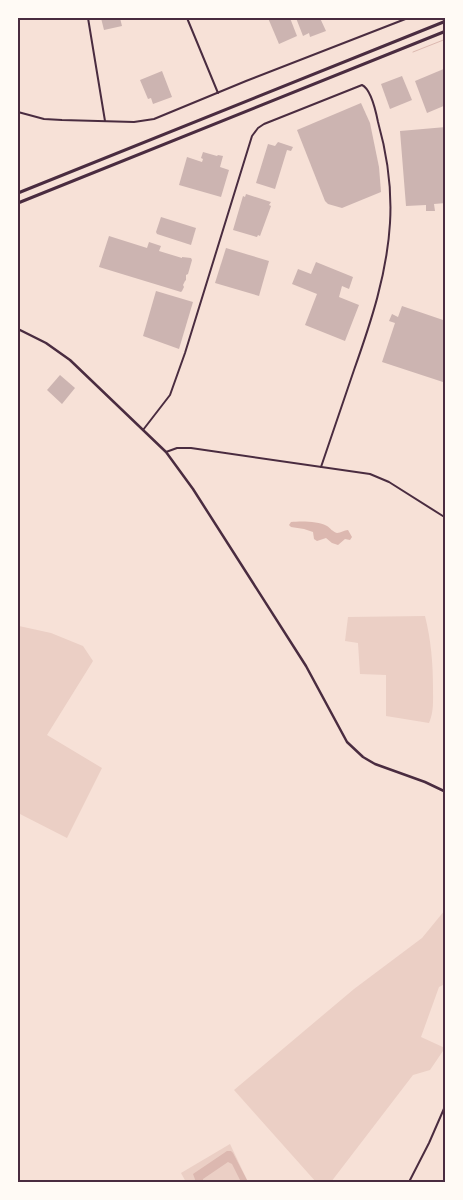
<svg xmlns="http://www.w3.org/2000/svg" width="463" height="1200" font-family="Jost,sans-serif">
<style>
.green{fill:#ebcfc5}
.water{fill:#dcb8b0}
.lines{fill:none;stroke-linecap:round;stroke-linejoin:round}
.stream{stroke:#dcb8b0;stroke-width:1}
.building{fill:#ccb4b1}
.minor{stroke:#4a2c40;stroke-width:2}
.tertiary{stroke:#4a2c40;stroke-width:2.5}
.trunk{stroke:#4a2c40;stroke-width:3}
.neatline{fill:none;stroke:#4a2c40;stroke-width:2}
</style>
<rect width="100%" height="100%" fill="#f7e1d7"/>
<g class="green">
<path d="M425 616C431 640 433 663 433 688 433 700 434 712 429 723L386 716V675L360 674 358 643 345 641 348 617Z"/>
<polygon points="19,626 51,633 83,646 93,661 47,735 102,768 67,838 18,813 18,633"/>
<polygon points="445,910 445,984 439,987 421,1037 445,1048 430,1070 413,1075 331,1182 316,1182 234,1090 354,989 422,938"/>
<polygon points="230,1144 248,1182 186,1182 181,1173"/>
</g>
<g class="water">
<path d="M291 522C301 521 318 521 327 526 330 528 333 532 337 533 341 533 344 530 348 530L352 537 350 540 345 539 338 545 332 543 326 538 317 541 314 539 313 532 304 529 291 527 289 525Z"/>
<polygon points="227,1151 231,1151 233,1153 248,1182 241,1182 232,1164 228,1162 203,1179 203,1182 196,1182 193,1174"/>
</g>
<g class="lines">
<polyline class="stream" points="413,52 446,39"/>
</g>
<g class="building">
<polygon points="101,18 120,18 122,26 104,30"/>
<polygon points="268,18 290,18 297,36 279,44"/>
<polygon points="296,18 320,18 326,31 310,37 309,33 303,36"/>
<polygon points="446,68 446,105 427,113 415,81"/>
<polygon points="162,71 172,97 153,104 151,98 148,99 140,80"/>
<polygon points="402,76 412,100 390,109 381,84"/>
<polygon points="361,103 370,123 379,167 381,192 342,208 328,204 325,201 297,130"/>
<polygon points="446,127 446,203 434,204 435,211 426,211 426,205 406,206 400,131"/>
<polygon points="278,142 293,147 291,151 287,150 275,189 256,183 268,144 275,146"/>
<polygon points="203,152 217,156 218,155 223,156 220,167 229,170 221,197 179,185 187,157 202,162 203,159 201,158"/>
<polygon points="246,194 271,202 269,205 271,206 260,236 258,235 257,237 233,230 243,196 245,197"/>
<polygon points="161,217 196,228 191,245 157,234 156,232"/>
<polygon points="109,236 147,248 149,242 161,246 159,251 182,258 182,257 191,258 192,260 188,274 186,275 186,280 185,281 183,285 184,287 182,291 181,292 99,267"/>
<polygon points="226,248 269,261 259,296 215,283"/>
<polygon points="316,262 353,277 349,289 342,286 339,297 359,305 345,341 305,325 317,294 292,284 298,269 311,274"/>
<polygon points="156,291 193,302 179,349 143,336"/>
<polygon points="402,306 446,321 446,383 382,362 395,323 389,321 392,314 398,317"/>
<polygon points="60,375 75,388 62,404 47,390"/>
</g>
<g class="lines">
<g class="minor">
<polyline points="88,18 105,121"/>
<polyline points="187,18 218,93"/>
<polyline points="18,112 44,119 62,120 134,122 154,119 246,81 408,18"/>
<path d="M143 430 170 395 185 353 252 136 258 128 264 124 362 85C371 89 376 112 378 122 387 154 392 190 390 223 387 274 371 322 354 370 343 402 332 434 321 467"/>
<polyline points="166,452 177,448 191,448 370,474 389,482 446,518"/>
<polyline points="409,1182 429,1143 446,1104"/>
</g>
<polyline class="tertiary" points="18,329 46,343 70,360 166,452 193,489 306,666 347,742 363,757 375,764 425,782 446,792"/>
<g class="trunk">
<polyline points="18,193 446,21"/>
<polyline points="18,203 446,31"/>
</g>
</g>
<rect width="463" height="1200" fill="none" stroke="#fffaf5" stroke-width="38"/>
<rect x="19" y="19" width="425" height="1162" class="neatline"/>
</svg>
